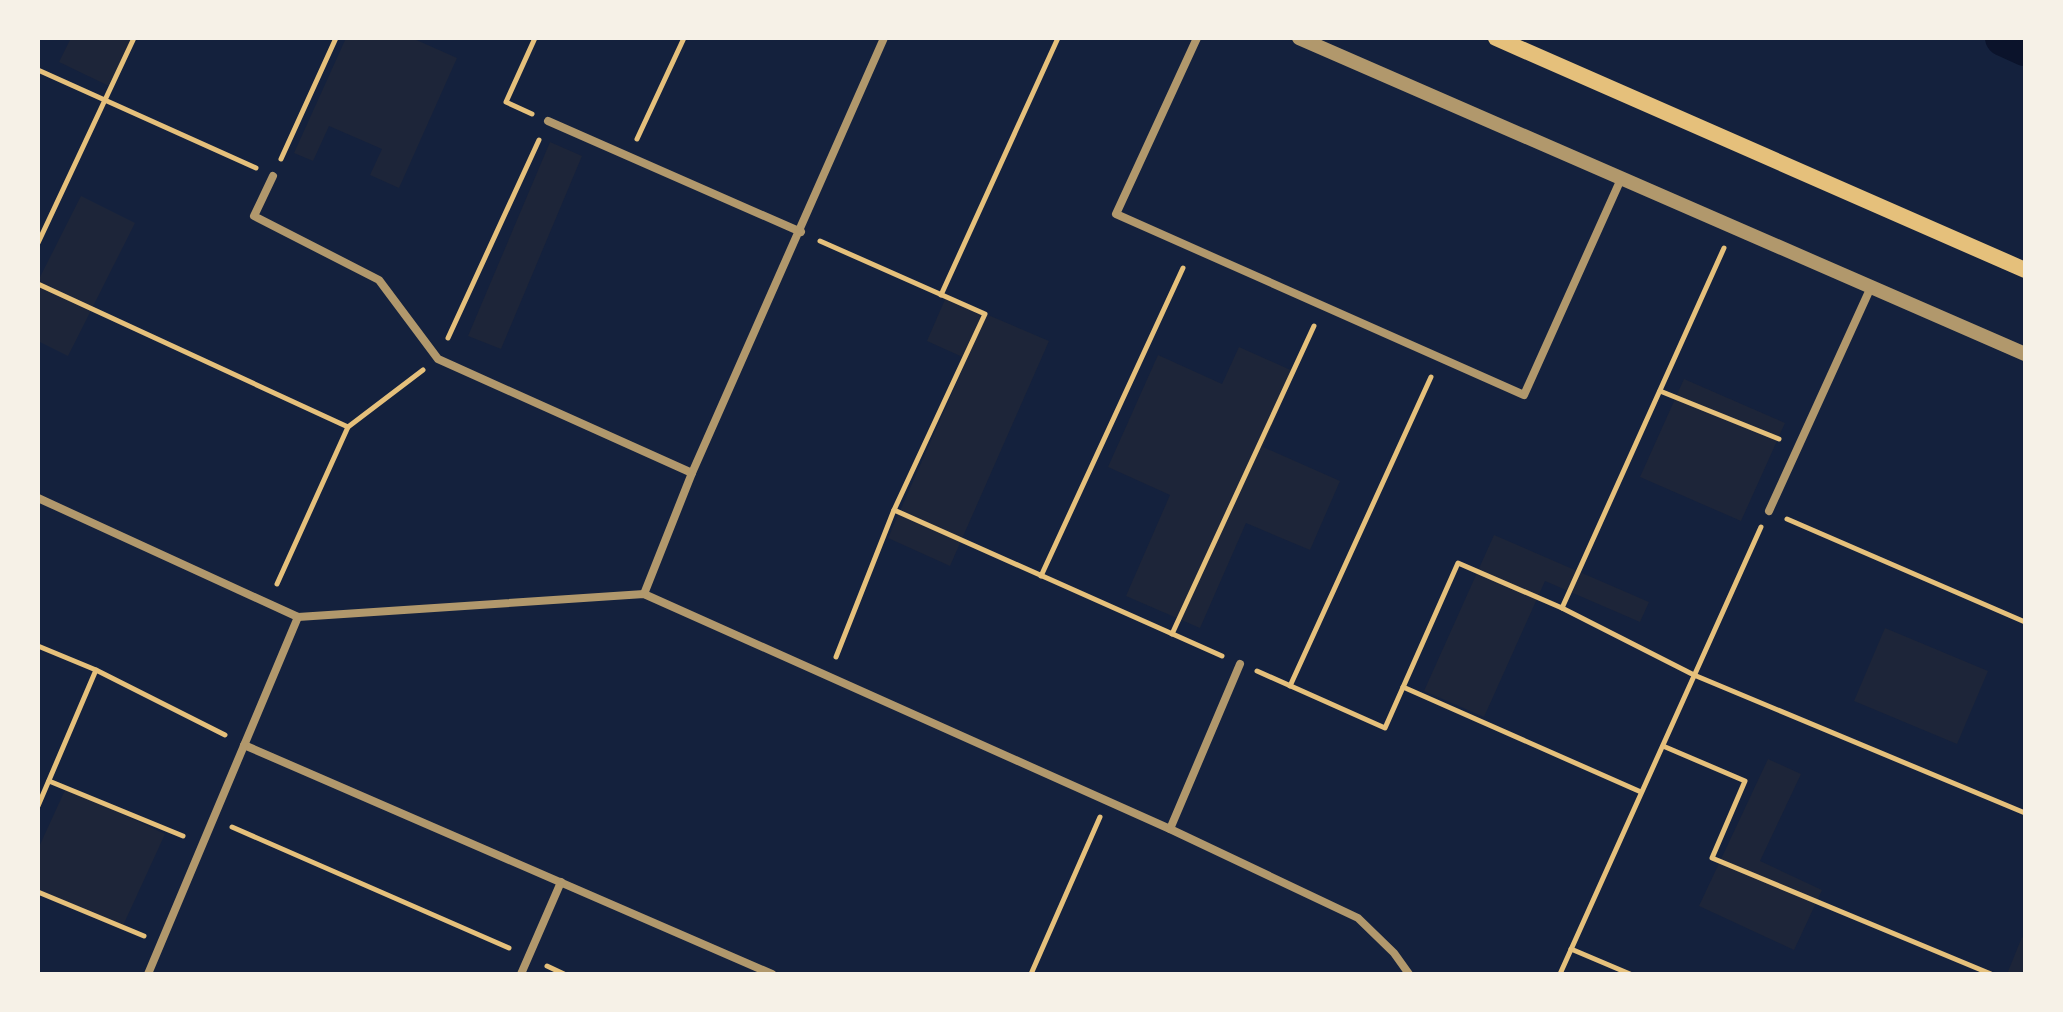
<svg xmlns="http://www.w3.org/2000/svg" width="2063" height="1012" font-family="'Asap Condensed',sans-serif">
<style>
.green{fill:#1d2539}
.lines{fill:none;stroke-linecap:round;stroke-linejoin:round}
.canal{stroke:#0b132b;stroke-width:36}
.path{stroke:#e5c07b;stroke-width:5}
.minor{stroke:#b1986c;stroke-width:8}
.tertiary{stroke:#b1986c;stroke-width:14}
.secondary{stroke:#e5c07b;stroke-width:16}
</style>
<rect width="100%" height="100%" fill="#14213d"/>
<g class="green">
<polygon points="71,38 135,38 111,87 59,62"/>
<polygon points="346,38 412,38 457,58 399,188 370,175 382,149 329,126 313,161 294,153"/>
<polygon points="550,142 582,156 501,349 468,336"/>
<polygon points="81,196 135,223 68,356 38,341 38,281"/>
<polygon points="946,297 1049,341 950,566 888,538 967,359 927,341"/>
<polygon points="1239,347 1295,372 1263,447 1340,481 1310,550 1246,523 1200,628 1126,596 1170,495 1108,467 1158,355 1222,384"/>
<polygon points="1684,379 1785,423 1741,521 1640,477"/>
<polygon points="1494,535 1649,602 1640,622 1545,581 1484,717 1424,691"/>
<polygon points="1885,628 1988,671 1957,744 1854,701"/>
<polygon points="1768,759 1801,774 1760,861 1822,890 1794,950 1699,906"/>
<polygon points="66,788 165,834 121,930 38,892 38,849"/>
<polygon points="2022,937 2025,939 2025,974 2007,974"/>
</g>
<g class="lines">
<polyline class="canal" points="2003,38 2025,48"/>
<g class="path">
<polyline points="38,70 256,168"/>
<polyline points="532,114 506,102 535,38"/>
<polyline points="637,139 684,38"/>
<polyline points="281,159 336,38"/>
<polyline points="820,241 985,314 894,510 836,657"/>
<polyline points="38,243 134,38"/>
<polyline points="38,284 348,427"/>
<polyline points="941,295 1058,38"/>
<polyline points="448,338 539,140"/>
<polyline points="1660,391 1779,439"/>
<polyline points="894,510 1222,656"/>
<polyline points="1787,519 2025,622"/>
<polyline points="1041,576 1183,268"/>
<polyline points="277,584 348,427 423,370"/>
<polyline points="1562,608 1724,248"/>
<polyline points="1172,634 1314,326"/>
<polyline points="38,646 96,670 225,735"/>
<polyline points="1257,671 1385,728 1458,563 1562,608 1694,675 2025,813"/>
<polyline points="1290,686 1431,377"/>
<polyline points="1403,687 1641,792"/>
<polyline points="1663,746 1745,781 1712,858 1991,974"/>
<polyline points="49,781 183,836"/>
<polyline points="38,806 96,670"/>
<polyline points="232,827 509,948"/>
<polyline points="38,892 144,936"/>
<polyline points="1571,949 1630,974"/>
<polyline points="547,966 564,974"/>
<polyline points="1031,974 1100,817"/>
<polyline points="1560,974 1761,527"/>
</g>
<g class="minor">
<polyline points="1197,38 1116,214 1524,395 1621,179"/>
<polyline points="548,121 801,232"/>
<polyline points="273,176 254,216 379,280 438,359 692,473"/>
<polyline points="38,498 298,617 644,594 1170,829 1358,918 1394,953 1409,974"/>
<polyline points="1769,511 1871,287"/>
<polyline points="644,594 692,473 884,38"/>
<polyline points="244,745 772,974"/>
<polyline points="1170,829 1240,664"/>
<polyline points="148,974 298,617"/>
<polyline points="521,974 561,882"/>
</g>
<polyline class="tertiary" points="1299,38 2025,354"/>
<polyline class="secondary" points="1496,38 2025,270"/>
</g>
<rect width="2063" height="1012" fill="none" stroke="#f6f1e7" stroke-width="80"/>
</svg>
